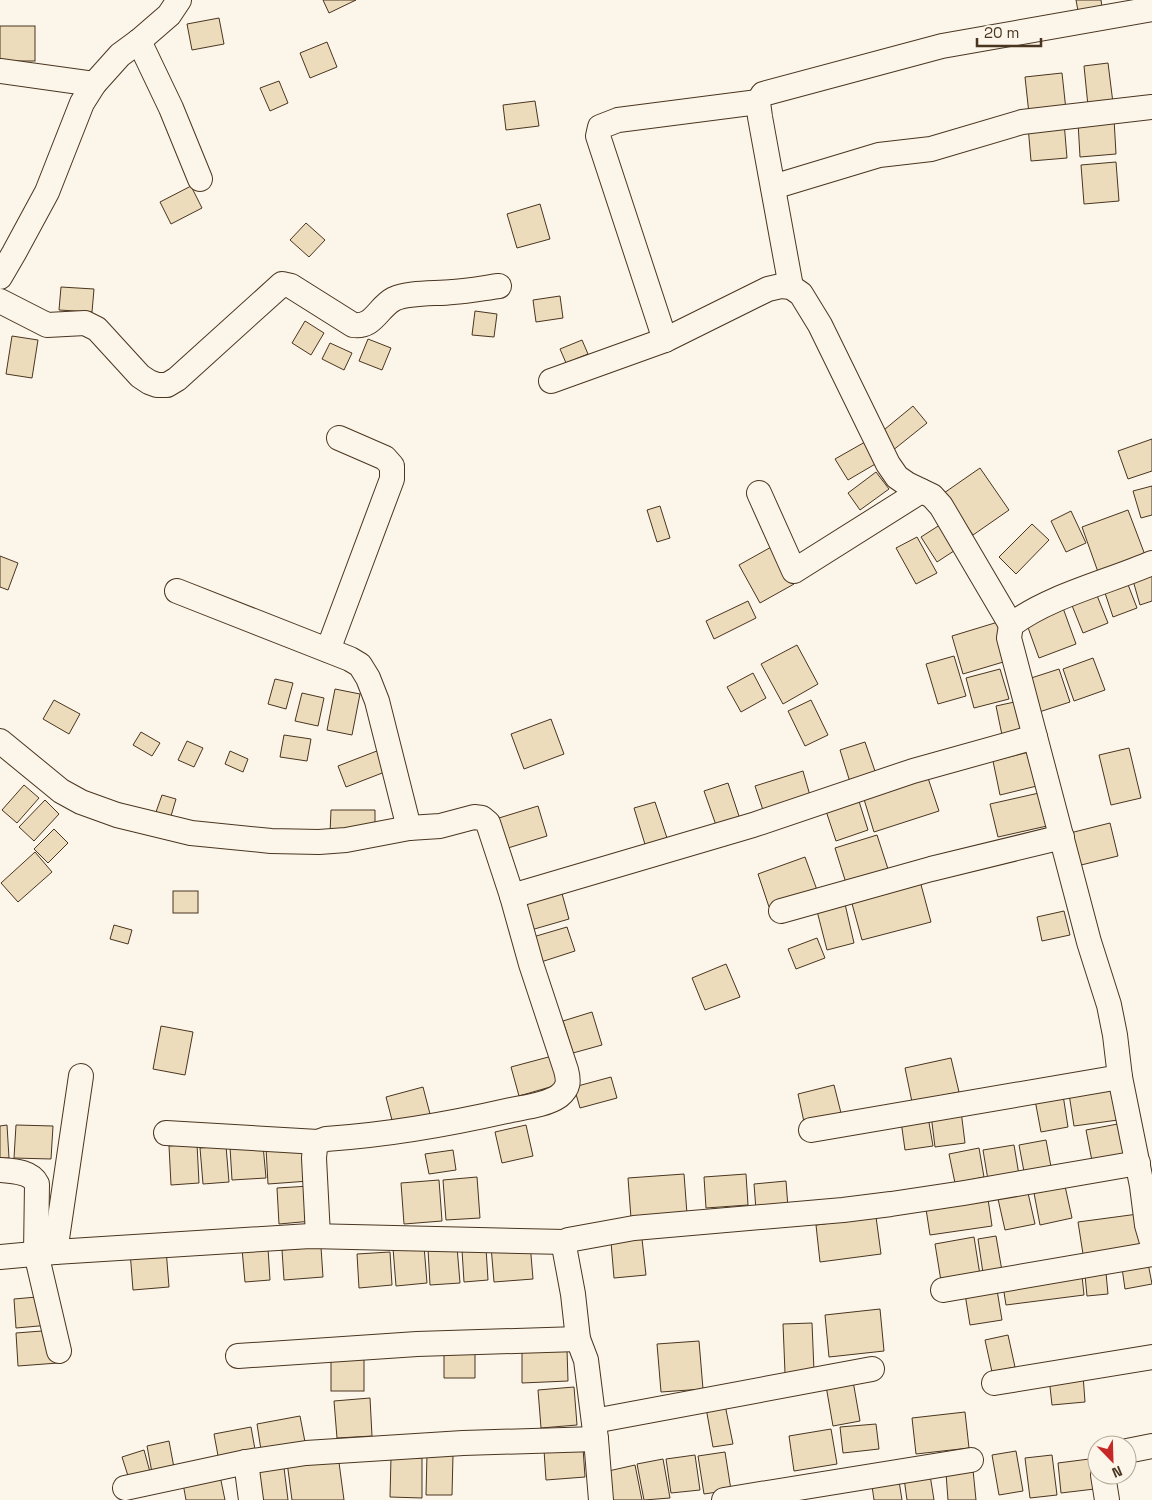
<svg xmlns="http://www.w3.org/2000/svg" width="1152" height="1500" font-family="'Space Grotesk',sans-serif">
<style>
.building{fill:#ecdcbc;stroke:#4a3520}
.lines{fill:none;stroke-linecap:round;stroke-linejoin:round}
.minor-casing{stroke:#4a3520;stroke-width:26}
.minor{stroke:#fbf6e9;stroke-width:24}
</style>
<rect width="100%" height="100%" fill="#fbf6e9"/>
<g class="building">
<polygon points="323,0 356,0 329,13"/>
<polygon points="1076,0 1101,0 1102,7 1078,11"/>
<polygon points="219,18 224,44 192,50 187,24"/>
<rect x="0" y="26" width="35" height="35"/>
<polygon points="327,42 337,67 310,78 300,53"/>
<polygon points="1108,63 1113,103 1088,106 1084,66"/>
<polygon points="1062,73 1066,110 1029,114 1025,77"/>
<polygon points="279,81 288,103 270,111 260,88"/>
<polygon points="535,101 539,126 506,130 503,105"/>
<polygon points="1114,119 1116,154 1080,157 1078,122"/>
<polygon points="1064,122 1067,158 1031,161 1028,126"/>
<polygon points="1116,162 1119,201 1084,204 1081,165"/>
<polygon points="191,186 202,208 171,224 160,202"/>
<polygon points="540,204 550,239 517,248 507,214"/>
<polygon points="306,223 325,240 309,257 290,240"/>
<polygon points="61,287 94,289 92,312 59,310"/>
<polygon points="560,296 563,318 536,322 533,300"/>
<polygon points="475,311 497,314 494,337 472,335"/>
<polygon points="305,321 324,333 311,355 292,343"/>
<polygon points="12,336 38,340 32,378 6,374"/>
<polygon points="368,339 391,348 382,370 359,361"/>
<polygon points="582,340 588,354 566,363 560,349"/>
<polygon points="330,343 352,353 344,370 322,359"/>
<polygon points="913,406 927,423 892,451 879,434"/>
<polygon points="1152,439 1152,471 1128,479 1118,451"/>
<polygon points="865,442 877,463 848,480 835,459"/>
<polygon points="980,468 1009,510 973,535 944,493"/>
<polygon points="876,472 889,489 860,510 848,493"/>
<polygon points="1152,486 1152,515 1141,518 1133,491"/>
<polygon points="660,506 670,538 657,542 647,510"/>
<polygon points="1128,510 1145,555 1098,572 1082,527"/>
<polygon points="1071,511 1086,543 1066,552 1051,521"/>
<polygon points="946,521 963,545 937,562 921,537"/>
<polygon points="1032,524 1049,540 1016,574 999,557"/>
<polygon points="917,537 937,573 916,584 896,548"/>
<polygon points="773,546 794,584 760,603 739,565"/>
<polygon points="0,556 18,563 8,590 0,587"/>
<polygon points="1152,571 1152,601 1140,605 1132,577"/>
<polygon points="1127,582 1137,608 1113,617 1104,590"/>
<polygon points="1096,593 1108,623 1083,633 1071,603"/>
<polygon points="748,601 756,618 714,639 706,621"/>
<polygon points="1063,608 1076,644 1039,658 1026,622"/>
<polygon points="998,622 1010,660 963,674 952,636"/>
<polygon points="797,645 818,684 783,704 761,664"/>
<polygon points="954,656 966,696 938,704 926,664"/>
<polygon points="1093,658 1105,690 1074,701 1063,669"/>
<polygon points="1000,669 1009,699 974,708 966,678"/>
<polygon points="1059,669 1070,702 1036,713 1025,680"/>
<polygon points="753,673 766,698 741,712 727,687"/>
<polygon points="275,679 293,683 286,709 268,704"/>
<polygon points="335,689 360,694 352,735 327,730"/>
<polygon points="302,693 324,698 318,726 295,721"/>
<polygon points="54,700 80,714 69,734 43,719"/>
<polygon points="811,700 828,735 805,746 788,711"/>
<polygon points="1019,701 1025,730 1002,735 996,706"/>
<polygon points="551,719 564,754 524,769 511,734"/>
<polygon points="141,732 160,743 152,756 133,745"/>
<polygon points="284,735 311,739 307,761 280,757"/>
<polygon points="187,741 203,748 194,767 178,760"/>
<polygon points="865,742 876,774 850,782 840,750"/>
<polygon points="1129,748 1141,798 1111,805 1099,755"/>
<polygon points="382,749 390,770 346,787 338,766"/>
<polygon points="1037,750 1045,784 1000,795 993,761"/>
<polygon points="230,751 248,759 243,772 225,764"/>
<polygon points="803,771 811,799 764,813 755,786"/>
<polygon points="927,775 939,811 874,832 863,796"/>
<polygon points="728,783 740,819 717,828 704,791"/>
<polygon points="24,785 39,798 17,823 2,810"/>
<polygon points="1039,793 1047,826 998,837 990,804"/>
<polygon points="162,795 176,799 171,816 156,812"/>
<polygon points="857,795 868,830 836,841 824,805"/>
<polygon points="45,800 59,814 34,841 19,827"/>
<polygon points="655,802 669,844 647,851 634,808"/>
<polygon points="538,806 547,836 508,848 499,818"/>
<polygon points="331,810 375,810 375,833 330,833"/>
<polygon points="1110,823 1118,856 1077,866 1070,833"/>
<polygon points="54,829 68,843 48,863 34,849"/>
<polygon points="877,835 888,869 846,883 835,848"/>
<polygon points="35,852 52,872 18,902 1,883"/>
<polygon points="805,857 817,890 769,907 758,874"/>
<polygon points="920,881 931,922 862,940 851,900"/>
<polygon points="561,890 569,919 531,930 522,901"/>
<rect x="173" y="891" width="25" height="22"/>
<polygon points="845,904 854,943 827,950 817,911"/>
<polygon points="1064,911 1070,935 1042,941 1037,917"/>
<polygon points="114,925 132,930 128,944 110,939"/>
<polygon points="567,927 575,951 541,962 533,937"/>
<polygon points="817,938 825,958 796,969 788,949"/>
<polygon points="726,964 740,997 705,1010 692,978"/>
<polygon points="592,1012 602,1045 573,1053 563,1021"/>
<polygon points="161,1026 193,1032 185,1075 153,1069"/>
<polygon points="556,1055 564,1083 519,1096 511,1067"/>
<polygon points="951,1058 959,1092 912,1102 905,1068"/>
<polygon points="611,1077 617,1098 580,1108 574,1087"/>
<polygon points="834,1085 841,1113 804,1122 798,1094"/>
<polygon points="423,1087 430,1114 393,1124 386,1097"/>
<polygon points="1114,1088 1118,1120 1074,1126 1069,1094"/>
<polygon points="1063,1095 1068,1127 1041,1132 1035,1100"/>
<polygon points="961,1111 965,1143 935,1147 931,1115"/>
<polygon points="928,1117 933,1146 905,1150 901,1121"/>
<polygon points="1123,1123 1130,1159 1093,1166 1086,1130"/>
<polygon points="7,1125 9,1158 0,1158 0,1126"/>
<polygon points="16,1125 53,1126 51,1159 14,1158"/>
<polygon points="526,1125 533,1156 502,1163 495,1132"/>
<polygon points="1046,1140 1052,1172 1025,1177 1019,1145"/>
<polygon points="197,1144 199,1183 171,1185 169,1146"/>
<polygon points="263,1145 266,1178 232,1180 230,1147"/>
<polygon points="307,1145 309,1181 268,1184 266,1148"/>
<polygon points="1014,1145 1020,1181 989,1186 983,1150"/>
<polygon points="226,1146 229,1182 203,1184 200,1148"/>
<polygon points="979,1148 984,1177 955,1183 949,1154"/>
<polygon points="453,1150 456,1170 429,1174 425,1154"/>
<polygon points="684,1174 687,1214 631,1218 628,1178"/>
<polygon points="746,1174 748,1205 706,1208 704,1177"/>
<polygon points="477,1177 480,1218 446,1220 443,1180"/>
<polygon points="439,1180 442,1221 404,1224 401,1183"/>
<polygon points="786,1181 788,1208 756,1210 754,1184"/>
<polygon points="310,1186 312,1221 279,1224 277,1188"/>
<polygon points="1065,1186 1072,1218 1040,1225 1034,1193"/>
<polygon points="1028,1193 1035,1224 1005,1230 998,1199"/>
<polygon points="988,1199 992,1226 930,1235 926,1209"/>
<polygon points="1138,1214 1142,1245 1083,1254 1078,1222"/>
<polygon points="876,1217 881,1254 820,1262 816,1225"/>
<polygon points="996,1236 1002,1271 983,1273 978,1239"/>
<polygon points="974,1237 980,1275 941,1281 935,1244"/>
<polygon points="642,1239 646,1275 614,1278 611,1242"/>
<polygon points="530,1243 533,1279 494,1282 491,1246"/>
<polygon points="424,1246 427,1283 396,1286 393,1248"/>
<polygon points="321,1247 323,1277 284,1280 282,1250"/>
<polygon points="457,1247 460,1283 430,1285 428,1249"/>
<polygon points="268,1248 270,1280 245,1282 242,1249"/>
<polygon points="486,1248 488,1280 464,1282 462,1250"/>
<polygon points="166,1249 169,1287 133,1290 130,1251"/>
<polygon points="390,1252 392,1285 359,1288 357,1254"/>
<polygon points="1148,1263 1152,1284 1125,1289 1122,1268"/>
<polygon points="1106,1273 1108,1294 1087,1296 1085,1275"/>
<polygon points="1082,1276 1084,1295 1006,1305 1003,1286"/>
<polygon points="997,1290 1002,1320 970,1325 965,1294"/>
<polygon points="48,1296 50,1325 16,1328 14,1299"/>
<polygon points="880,1309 884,1351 829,1357 825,1315"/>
<polygon points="812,1323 814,1371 785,1373 783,1324"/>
<polygon points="55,1330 58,1363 18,1366 16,1333"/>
<polygon points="1008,1335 1015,1367 992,1372 985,1340"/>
<polygon points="699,1341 703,1389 661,1392 657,1344"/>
<polygon points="475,1346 475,1378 444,1378 444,1347"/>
<polygon points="567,1350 568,1381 522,1383 522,1351"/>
<rect x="331" y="1355" width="33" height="36"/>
<polygon points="1083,1375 1085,1402 1052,1405 1049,1378"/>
<polygon points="853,1381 860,1421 833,1426 826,1386"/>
<polygon points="574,1387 577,1425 541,1428 538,1390"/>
<polygon points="370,1398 372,1436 337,1438 334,1401"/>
<polygon points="725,1405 733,1444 713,1447 706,1408"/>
<polygon points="965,1412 969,1448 916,1454 912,1418"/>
<polygon points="300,1416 305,1442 261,1450 257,1424"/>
<polygon points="876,1424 879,1449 843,1453 840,1427"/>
<polygon points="251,1427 256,1455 219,1461 214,1434"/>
<polygon points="831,1429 837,1464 794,1471 789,1436"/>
<polygon points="169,1441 175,1473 153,1478 147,1446"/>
<polygon points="583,1448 585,1477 546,1480 544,1450"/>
<polygon points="144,1450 150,1472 129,1479 122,1457"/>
<polygon points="1016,1451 1023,1491 999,1495 992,1455"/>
<polygon points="725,1452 731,1490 704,1494 698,1456"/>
<polygon points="427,1454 453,1455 452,1495 426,1495"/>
<polygon points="338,1455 344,1500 292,1500 287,1462"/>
<polygon points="695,1455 700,1490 671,1493 666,1459"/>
<polygon points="1052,1455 1057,1495 1030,1498 1025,1458"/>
<polygon points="391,1458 422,1458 422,1498 390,1497"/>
<polygon points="1097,1458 1097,1475 1103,1488 1061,1493 1058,1463"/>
<polygon points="663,1459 670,1498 644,1500 637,1464"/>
<polygon points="635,1465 642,1500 609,1500 604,1472"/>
<polygon points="284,1468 288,1500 260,1500 257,1471"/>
<polygon points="973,1470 976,1500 948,1500 946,1473"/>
<polygon points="219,1471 225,1500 186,1500 182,1478"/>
<polygon points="930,1475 934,1500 907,1500 904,1478"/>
<polygon points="899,1481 902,1500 874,1500 872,1486"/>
</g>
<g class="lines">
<g class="minor-casing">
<g id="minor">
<polyline points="139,41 171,108 200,179"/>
<polyline points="0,71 94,84"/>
<polyline points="773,187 879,155 931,149 1022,122 1152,107"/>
<polyline points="0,277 14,253 47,192 82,103 94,84 120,55 139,41 169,15 179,0"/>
<polyline points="791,287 760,117 758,102 763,94 942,46 1152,9"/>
<path d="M0 301 47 325 85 323 97 329 140 376 149 382 157 385H167L177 379 282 284 291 286 353 325C374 328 378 307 394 299 409 292 436 294 453 292 468 291 484 288 499 286"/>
<polyline points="665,340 598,136 600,127 618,120 758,102"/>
<polyline points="551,381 665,340 768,289 781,286 791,287 801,294 820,325 888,464 897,477 907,484 932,496 941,506 1011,625"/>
<polyline points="759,493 794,571 921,491"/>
<path d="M1152 563C1108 582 1049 596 1011 625L1009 638 1089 942 1109 1005 1115 1035 1120 1077 1142 1186 1147 1225 1152 1242"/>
<polyline points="177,591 350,659 360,665 368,678 377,701 409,828"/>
<polyline points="328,650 392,479 392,466 385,458 339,438"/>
<path d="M0 741 61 791 81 802 117 815 191 833 271 841 319 842 346 840 409 828 440 826 474 817 482 818 488 823 512 896 531 964 566 1070C569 1081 569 1088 559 1096 546 1105 526 1107 511 1110 450 1124 388 1135 326 1139L318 1142 315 1148 314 1158 318 1236"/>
<polyline points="512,896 753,825 913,771 1035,737"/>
<polyline points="781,911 931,869 1062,837"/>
<polyline points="811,1130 1120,1077"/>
<polyline points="166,1133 318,1142"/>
<path d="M0 1170C12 1171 31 1171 37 1184L36 1253 59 1351"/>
<polyline points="55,1252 81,1076"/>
<polyline points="0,1257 55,1252 310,1236 565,1242"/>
<polyline points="943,1290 1152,1254"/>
<polyline points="238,1356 417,1344 578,1339"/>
<polyline points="994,1383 1152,1357"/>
<polyline points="594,1421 872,1369"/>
<polyline points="1127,1451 1152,1446"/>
<polyline points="246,1462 251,1500"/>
<polyline points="1103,1475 1107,1500"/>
<polyline points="125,1488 246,1462 306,1453 463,1443 596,1439"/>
<polyline points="601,1500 596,1439 586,1360 578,1339 573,1294 564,1246 568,1240 634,1228 843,1210 891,1204 964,1193 1138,1163"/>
<polyline points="724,1500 971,1460"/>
</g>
</g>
<use href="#minor" class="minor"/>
</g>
<g transform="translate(1112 1460) rotate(157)"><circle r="24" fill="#fbf6e9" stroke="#b4a999"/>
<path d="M0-4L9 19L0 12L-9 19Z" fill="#c62828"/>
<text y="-8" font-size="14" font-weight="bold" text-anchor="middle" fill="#4a3520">N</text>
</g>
<path d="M977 38v8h64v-8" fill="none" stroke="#4a3520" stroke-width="2.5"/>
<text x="984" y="38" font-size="15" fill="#4a3520" stroke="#fbf6e9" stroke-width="4" paint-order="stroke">20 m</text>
</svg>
